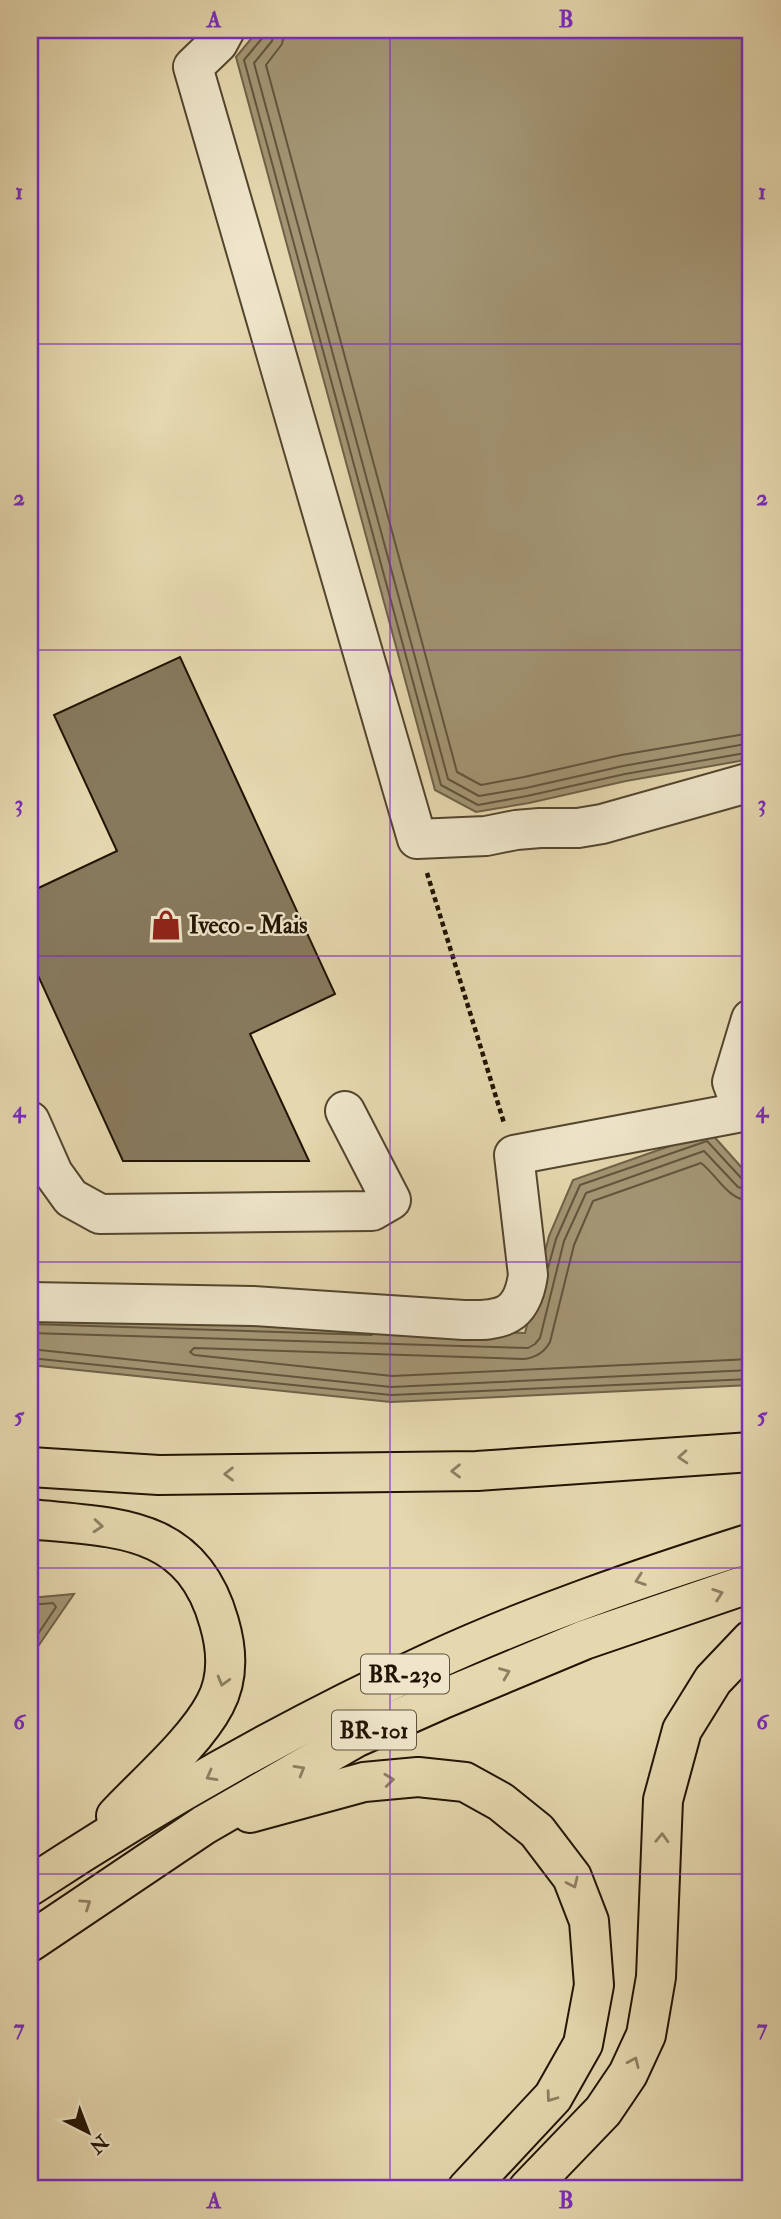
<svg xmlns="http://www.w3.org/2000/svg" width="781" height="2219" font-family="'IM FELL Double Pica',serif">
<style>
.water{fill:#a39574;stroke:#6f6147;stroke-width:2}
.lines{fill:none;stroke-linecap:round;stroke-linejoin:round}
.shore{stroke:#62543c;stroke-width:2}
.building{fill:#87795c;stroke:#221403;stroke-width:2}
.minor-casing{stroke:#53452e;stroke-width:42}
.highway-casing{stroke:#221403;stroke-width:42}
.path{stroke:#221403;stroke-width:4.5;stroke-dasharray:5 3.5;stroke-linecap:butt}
.minor{stroke:#eee5ca;stroke-width:38}
.highway{stroke:#e5d7ae;stroke-width:38}
.oneway{stroke:#8d7f61}
.grid{fill:none;stroke:#7b2cbf;stroke-width:2;stroke-opacity:0.55}
.labels{text-anchor:middle;dominant-baseline:central;stroke-width:5;stroke-linejoin:round;paint-order:stroke}
.shield{fill:#eee5ca;stroke:#5f533f;stroke-width:2}
.shield-label{font-size:23px;font-weight:bold;fill:#221403}
.poi-label{font-size:24px;font-weight:bold;fill:#221403;stroke:#eee5ca;text-anchor:start}
.neatline{fill:none;stroke:#7b2cbf;stroke-width:2.5}
.grid-label{font-size:23px;text-anchor:middle;font-weight:bold;fill:#7b2cbf}
</style>
<rect width="100%" height="100%" fill="#e5d7ae"/>
<filter id="stains"><feTurbulence type="fractalNoise" baseFrequency=".00286" numOctaves="4"/><feColorMatrix values="0 0 0 0 .2 0 0 0 0 .09 0 0 0 0 .02 0 0 0 .5 -.17"/></filter>
<radialGradient id="worn" r=".72"><stop offset=".6" stop-color="#630" stop-opacity="0"/><stop offset="1" stop-color="#630" stop-opacity=".3"/></radialGradient>
<g class="water">
<polygon points="264,30 751,30 751,759 626,781 529,803 476,812 435,790 236,57 255,34"/>
<polygon points="710,1132 751,1178 751,1385 391,1402 30,1365 30,1317 525,1333 549,1236 573,1180"/>
<polygon points="74,1594 30,1658 30,1598"/>
</g>
<g class="lines">
<g class="shore">
<polyline points="265,30 264,36 244,60 441,785 478,805 527,796 625,774 751,752"/>
<polyline points="274,30 272,41 254,63 448,779 479,796 526,788 623,766 751,743"/>
<polyline points="285,30 282,44 266,65 457,772 481,785 524,777 621,755 751,733"/>
<path d="M751 1201C727 1200 718 1176 701 1163L593 1201 574 1245 550 1342C544 1353 535 1358 523 1359L194 1348 190 1352 194 1355 392 1376 751 1359"/>
<polyline points="548,1268 556,1239 580,1185 707,1141 743,1180 751,1182"/>
<polyline points="30,1324 372,1335"/>
<polyline points="30,1333 528,1348 535,1344 540,1338 564,1241 586,1193 704,1151 738,1187 751,1191"/>
<polyline points="30,1349 391,1387 751,1370"/>
<polyline points="30,1358 391,1395 751,1379"/>
<polyline points="30,1605 53,1603 56,1607 30,1646"/>
</g>
</g>
<polygon class="building" points="180,657 335,994 250,1034 309,1161 123,1161 30,958 30,892 117,851 54,715"/>
<g class="lines">
<g class="minor-casing">
<g id="minor">
<polyline points="225,30 218,43 193,67 417,839 486,836 516,830 540,828 578,828 602,824 751,782"/>
<polyline points="751,1019 732,1082 739,1100 751,1114"/>
<polyline points="30,1121 53,1173 71,1198 100,1214 372,1211 391,1200 345,1111"/>
<path d="M30 1302 253 1306 464 1320C502 1321 522 1317 528 1275L514 1155 747 1111"/>
</g>
</g>
<g class="highway-casing">
<g id="highway">
<polyline points="30,1467 159,1475 477,1471 751,1452"/>
<path d="M30 1519C114 1528 191 1523 219 1622 227 1649 229 1678 215 1704 195 1742 146 1784 116 1816"/>
<polyline points="250,1813 364,1782 418,1777 465,1782 501,1802 537,1831 572,1877 589,1921 594,1985 583,2044 553,2097 467,2189"/>
<path d="M30 1886C158 1802 293 1725 433 1661 535 1614 644 1577 751 1543"/>
<polyline points="30,1942 204,1825 355,1738 445,1698 584,1640 751,1583"/>
<polyline points="528,2189 603,2111 628,2074 646,2035 656,1977 663,1800 682,1730 713,1680 751,1640"/>
</g>
</g>
<polyline class="path" points="427,873 504,1123"/>
<use href="#minor" class="minor"/>
<use href="#highway" class="highway"/>
</g>
<defs><path id="oneway-chevron" d="M-2-3.5L2.5 0L-2 3.5" fill="none" stroke-width="1.6" stroke-linecap="round" stroke-linejoin="round" transform="scale(1.75)"/></defs>
<g class="oneway">
<use href="#oneway-chevron" transform="translate(683 1457) rotate(176)"/>
<use href="#oneway-chevron" transform="translate(456 1471) rotate(179)"/>
<use href="#oneway-chevron" transform="translate(229 1474) rotate(179)"/>
<use href="#oneway-chevron" transform="translate(98 1526) rotate(5)"/>
<use href="#oneway-chevron" transform="translate(640 1580) rotate(161)"/>
<use href="#oneway-chevron" transform="translate(718 1594) rotate(-19)"/>
<use href="#oneway-chevron" transform="translate(505 1673) rotate(-22)"/>
<use href="#oneway-chevron" transform="translate(223 1681) rotate(106)"/>
<use href="#oneway-chevron" transform="translate(300 1770) rotate(-30)"/>
<use href="#oneway-chevron" transform="translate(211 1776) rotate(151)"/>
<use href="#oneway-chevron" transform="translate(389 1780) rotate(-6)"/>
<use href="#oneway-chevron" transform="translate(662 1838) rotate(-88)"/>
<use href="#oneway-chevron" transform="translate(573 1883) rotate(65)"/>
<use href="#oneway-chevron" transform="translate(86 1904) rotate(-34)"/>
<use href="#oneway-chevron" transform="translate(634 2062) rotate(-66)"/>
<use href="#oneway-chevron" transform="translate(551 2097) rotate(126)"/>
</g>
<path class="grid" d="M390 30V2189M30 344H751M30 650H751M30 956H751M30 1262H751M30 1568H751M30 1874H751"/>
<defs>
<g id="shop-bare" transform="scale(2.415)"><path d="M-5-2.5h2.3a2.7 3.5 0 0 1 5.4 0H5L5.5 6h-11ZM-1.5-2.5h3a1.5 2.3 0 0 0-3 0Z" fill="#8f2418" stroke="#eee5ca" stroke-width="2.5" paint-order="stroke"/></g>
</defs>
<g fill-rule="evenodd">
<use href="#shop-bare" x="166" y="925"/>
</g>
<g class="labels">
<g class="shield">
<rect x="361" y="1654.5" width="88" height="39" rx="5"/>
<rect x="332" y="1710.5" width="84" height="39" rx="5"/>
</g>
<g class="shield-label">
<text x="405" y="1674">BR-230</text>
<text x="374" y="1730">BR-101</text>
</g>
<g class="poi-label">
<text x="189" y="925">Iveco - Mais</text>
</g>
</g>
<rect width="781" height="2219" fill="none" stroke="#e5d7ae" stroke-width="77"/>
<g transform="translate(88 2132) rotate(138)" stroke="#eee5ca" stroke-width="5" paint-order="stroke">
<path d="M0-5L12 26L0 18L-12 26Z" fill="#221403"/>
<text y="-10" font-size="19" font-weight="bold" text-anchor="middle" fill="#221403">N</text>
</g>
<rect x="38" y="38" width="704" height="2142" class="neatline"/>
<g class="grid-label">
<text x="214" y="27">A</text>
<text x="566" y="27">B</text>
<text x="19" y="199">1</text>
<text x="762" y="199">1</text>
<text x="19" y="505">2</text>
<text x="762" y="505">2</text>
<text x="19" y="811">3</text>
<text x="762" y="811">3</text>
<text x="19" y="1117">4</text>
<text x="762" y="1117">4</text>
<text x="19" y="1423">5</text>
<text x="762" y="1423">5</text>
<text x="19" y="1729">6</text>
<text x="762" y="1729">6</text>
<text x="19" y="2035">7</text>
<text x="762" y="2035">7</text>
<text x="214" y="2208">A</text>
<text x="566" y="2208">B</text>
</g>
<rect width="100%" height="100%" filter="url(#stains)"/>
<rect width="100%" height="100%" fill="url(#worn)"/>
</svg>
